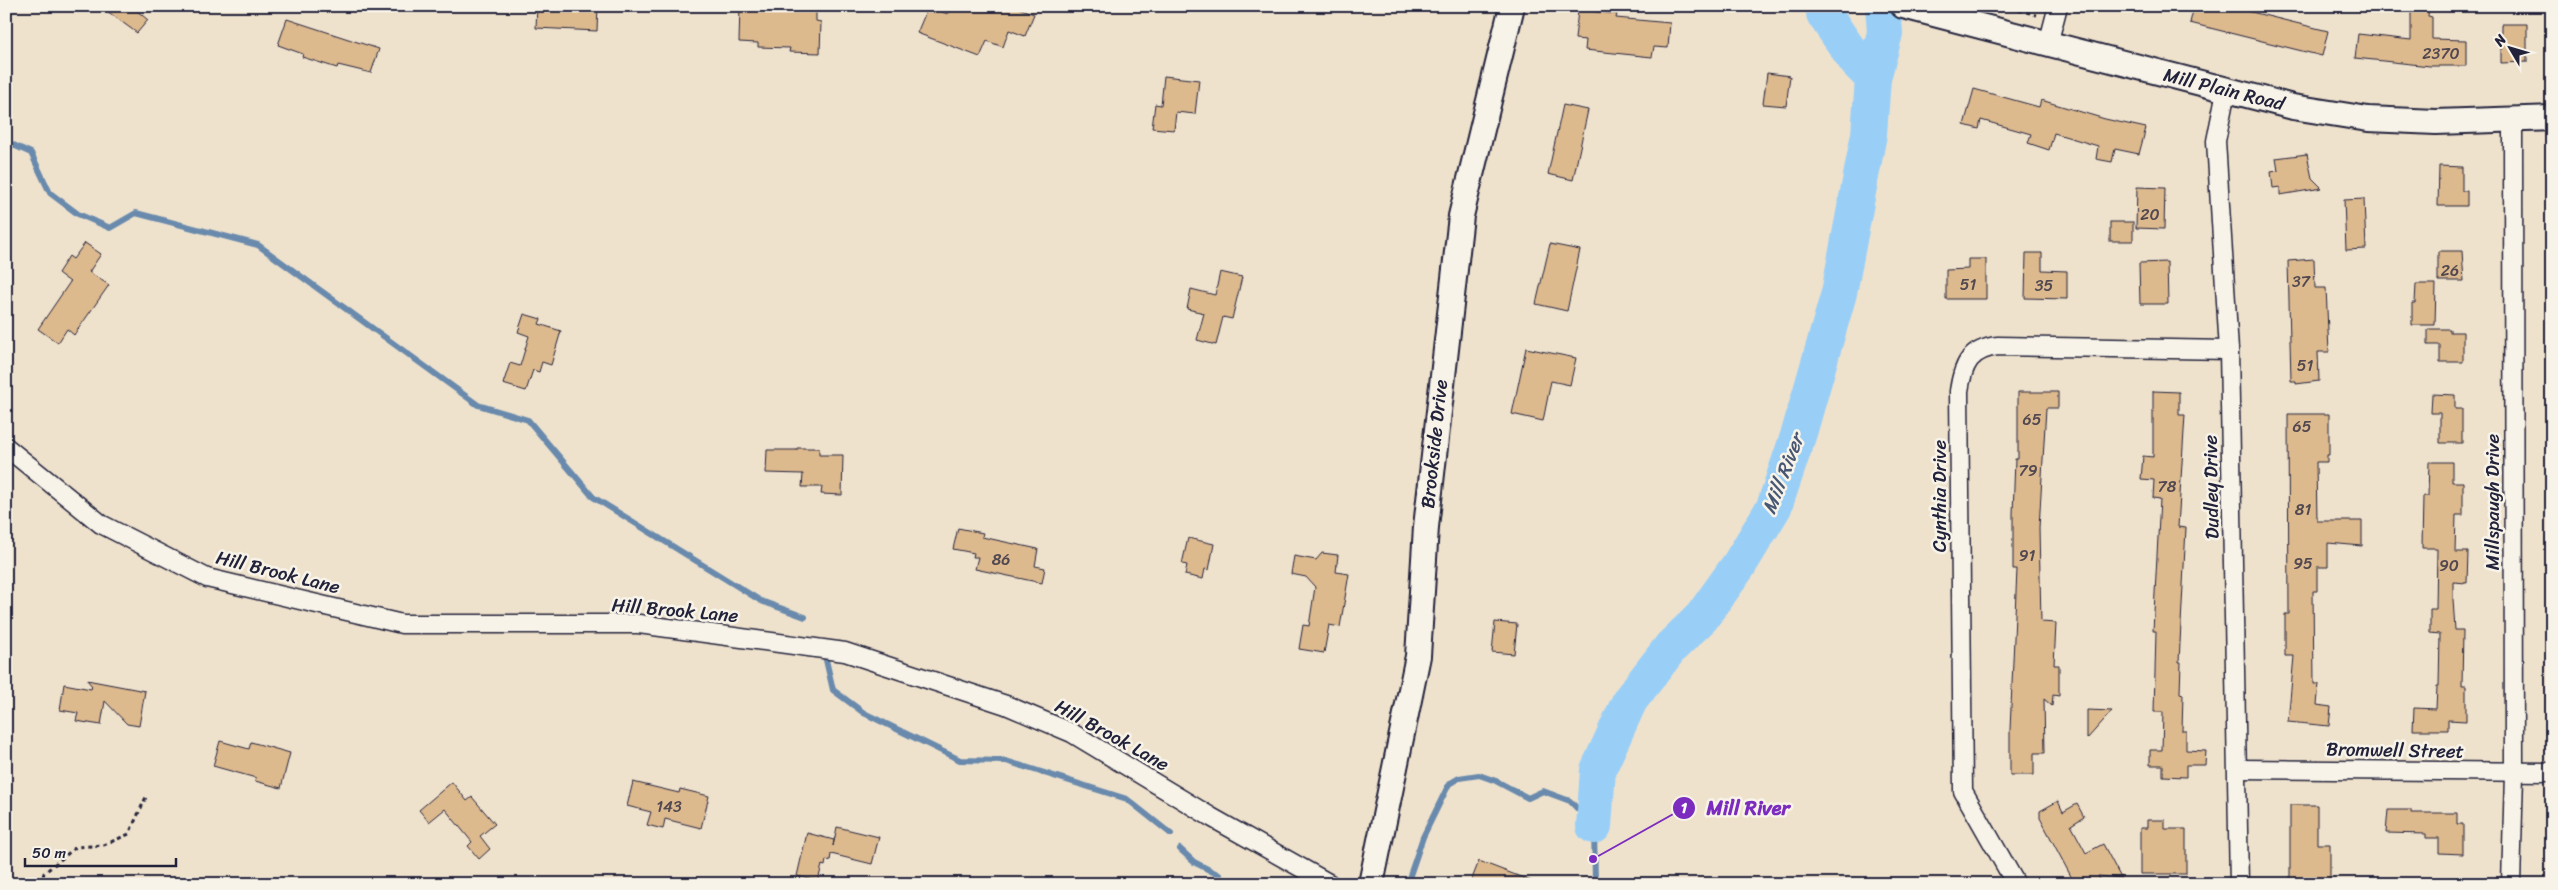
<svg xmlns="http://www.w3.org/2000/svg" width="2558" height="890" font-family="Sriracha,sans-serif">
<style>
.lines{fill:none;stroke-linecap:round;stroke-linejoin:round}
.stream{stroke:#698aac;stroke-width:6}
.river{stroke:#99cff7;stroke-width:36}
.building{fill:#ddb98e;stroke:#22223b}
.street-casing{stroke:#22223b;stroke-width:21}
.secondary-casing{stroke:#22223b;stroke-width:28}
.path{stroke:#22223b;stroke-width:3;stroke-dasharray:4 4;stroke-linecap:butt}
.street{stroke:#f7f3e8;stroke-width:18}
.secondary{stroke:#f7f3e8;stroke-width:24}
.labels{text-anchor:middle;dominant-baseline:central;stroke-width:5;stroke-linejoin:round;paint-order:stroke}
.number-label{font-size:16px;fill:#514850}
.street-label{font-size:19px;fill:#22223b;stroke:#f7f3e8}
.water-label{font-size:20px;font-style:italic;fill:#465673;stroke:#f7f3e8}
.leader{fill:none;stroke:#7b2cbf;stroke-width:2}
.callout-dot{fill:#7b2cbf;stroke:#f7f3e8;stroke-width:2}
.mark-label{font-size:15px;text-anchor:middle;font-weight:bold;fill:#fff}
.callout-label{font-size:20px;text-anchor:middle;font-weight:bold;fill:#7b2cbf;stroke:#f7f3e8;stroke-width:5;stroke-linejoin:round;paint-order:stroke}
</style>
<rect width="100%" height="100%" fill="#efe2cd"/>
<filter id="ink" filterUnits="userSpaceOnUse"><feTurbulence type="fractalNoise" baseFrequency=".02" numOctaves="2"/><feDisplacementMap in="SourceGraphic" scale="10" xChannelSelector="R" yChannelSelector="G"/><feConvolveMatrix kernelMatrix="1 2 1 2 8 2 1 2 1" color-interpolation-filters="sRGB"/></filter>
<g filter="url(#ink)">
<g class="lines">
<g class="stream">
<polyline points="9,143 31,153 50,193 78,214 110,228 136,213 258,245 478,405 528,420 593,497 761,601 805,617"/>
<polyline points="826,660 833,690 864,713 960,760 1006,761 1127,799 1171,834"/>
<polyline points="1180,849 1194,862 1219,875 1225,884"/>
<polyline points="1407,884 1423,837 1449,784 1459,778 1479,775 1496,781 1528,798 1543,791 1570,801 1594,826 1595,884"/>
</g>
<g class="river">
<polyline points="1824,6 1824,14 1857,62 1873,78"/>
<polyline points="1594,826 1598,770 1630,700 1671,647 1702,617 1739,565 1774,507 1799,433 1839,293 1869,134 1873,78 1885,33 1883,6"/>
</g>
</g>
<g class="building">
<polygon points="100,6 139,6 136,10 148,20 137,33"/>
<polygon points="537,6 598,6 597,31 536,28"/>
<polygon points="740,6 816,6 816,21 821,22 820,53 789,52 790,48 758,47 758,43 739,42"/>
<polygon points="951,6 1014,6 1034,14 1025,36 1009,30 1003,47 987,41 980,57 917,33 928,7 948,14"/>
<polygon points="2194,6 2227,6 2328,31 2322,56 2190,23"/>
<polygon points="2411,6 2429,6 2428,16 2432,17 2432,39 2466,40 2466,66 2430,66 2355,58 2358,34 2411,40"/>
<polygon points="1578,10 1617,14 1616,18 1670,23 1668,48 1654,47 1652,57 1585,50 1586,40 1575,39"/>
<polygon points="287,19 379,49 371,73 338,65 337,68 302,57 303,54 278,45"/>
<polygon points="2501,24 2527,24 2527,62 2501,63"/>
<polygon points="1767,73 1790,76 1786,106 1763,104"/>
<polygon points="1164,76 1199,80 1195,114 1176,112 1174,130 1152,128 1155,104 1161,105"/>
<polygon points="1974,89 2039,107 2041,100 2105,119 2146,128 2139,154 2115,149 2112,162 2096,159 2098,146 2054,133 2049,150 2028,143 2031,134 1981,120 1979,129 1964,125"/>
<polygon points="1563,105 1588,110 1573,180 1548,174"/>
<polygon points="2307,154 2312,178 2322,188 2280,195 2280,187 2273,188 2271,172 2278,171 2276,158"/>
<polygon points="2439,166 2462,167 2462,191 2467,191 2467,206 2438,206"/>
<polygon points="2137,187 2165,188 2164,229 2136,228"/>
<polygon points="2364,199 2366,249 2346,250 2344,200"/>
<rect x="2110" y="222" width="23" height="19"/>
<polygon points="85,243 101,254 89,272 109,285 74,335 67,329 58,343 38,329 70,282 58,273 69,256 73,259"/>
<polygon points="1550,244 1580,250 1567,311 1536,304"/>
<polygon points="2438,251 2462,251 2464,281 2438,281"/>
<polygon points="2026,253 2042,253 2042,270 2067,271 2067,299 2025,298"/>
<polygon points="1968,259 1986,259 1986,299 1946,299 1946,270 1968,269"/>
<polygon points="2314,259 2315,288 2326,288 2329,352 2318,352 2319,381 2296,384 2296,381 2291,381 2288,261"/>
<polygon points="2167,262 2168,304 2140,304 2139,263"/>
<polygon points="1220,272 1242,277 1232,319 1223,317 1216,345 1197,340 1204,313 1187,309 1191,289 1215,295"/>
<polygon points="2416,284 2436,284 2435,325 2412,325 2412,303 2415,303"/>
<polygon points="524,314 541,319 539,324 561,331 551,365 542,362 539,372 533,370 526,391 503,384 510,363 520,366 529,336 518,332"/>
<polygon points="2428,329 2450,329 2450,332 2463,332 2463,362 2440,362 2440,345 2428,345"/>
<polygon points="1526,348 1576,358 1570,385 1551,381 1543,421 1512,414"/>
<polygon points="2153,391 2179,392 2179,415 2185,415 2178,527 2186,528 2179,662 2181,662 2180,693 2183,694 2182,731 2186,731 2186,750 2206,751 2205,765 2186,765 2186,777 2163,776 2163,765 2150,765 2150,750 2162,750 2163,712 2154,712 2156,631 2153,631 2160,499 2153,498 2154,480 2141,479 2143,456 2153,457"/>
<polygon points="2018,392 2058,392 2058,408 2046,408 2039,528 2041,622 2056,623 2054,665 2059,665 2059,696 2053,695 2052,706 2044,699 2045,753 2034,753 2034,775 2010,775 2010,730 2017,569 2013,569 2013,514 2015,459 2018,459"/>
<polygon points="2432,394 2455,395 2455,409 2462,409 2462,443 2440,443 2440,413 2431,413"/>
<polygon points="2288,414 2329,414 2329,455 2327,455 2327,462 2316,462 2317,521 2362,521 2362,546 2328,543 2328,567 2317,567 2317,591 2313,591 2314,684 2319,684 2317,705 2331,707 2329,726 2288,722 2294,656 2285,656 2285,614 2289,614"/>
<polygon points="797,448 819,448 819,455 843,455 842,495 821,494 822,487 802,487 803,474 766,473 767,450 797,450"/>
<polygon points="2429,462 2452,462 2452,482 2463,482 2463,515 2456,515 2455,552 2468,552 2467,583 2453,582 2453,599 2455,630 2463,630 2462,686 2466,686 2466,721 2448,720 2448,730 2413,730 2414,708 2436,709 2437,686 2439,686 2440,634 2430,633 2430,609 2436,609 2437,548 2422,548 2423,496 2428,496"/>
<polygon points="958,528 983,533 982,537 1038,549 1035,566 1045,568 1042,583 975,569 978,557 973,557 974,553 953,549"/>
<polygon points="1188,538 1214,544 1209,570 1205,569 1203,579 1185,575 1187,565 1182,564"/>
<polygon points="1322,553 1338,555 1336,572 1349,574 1340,627 1329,625 1324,653 1299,649 1303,625 1309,626 1315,587 1306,577 1291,574 1294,556 1316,560"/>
<polygon points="1495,622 1517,624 1514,654 1492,652"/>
<polygon points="87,680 145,691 139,726 127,724 105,701 101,725 76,721 78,713 60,710 64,684 91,689 92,686"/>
<polygon points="2087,710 2112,711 2087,739"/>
<polygon points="220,741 249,749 251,742 290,753 281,788 255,781 256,778 213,766"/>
<polygon points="452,782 467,801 472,797 495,824 480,836 490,849 479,859 468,846 472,842 445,809 429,822 419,810"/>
<polygon points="633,782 679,793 680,789 709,796 701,828 665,819 663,829 647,825 651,812 627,806"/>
<polygon points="2058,801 2063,812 2077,804 2084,817 2071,825 2086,853 2103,844 2121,878 2098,876 2103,884 2075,884 2040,818 2040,811"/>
<polygon points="2290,805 2317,805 2317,844 2330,844 2330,884 2290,884"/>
<polygon points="2388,810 2411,810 2411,813 2457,813 2457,824 2463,824 2463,854 2439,853 2439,838 2426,838 2426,834 2386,833"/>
<polygon points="2147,820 2165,820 2165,829 2186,829 2186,874 2140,874 2140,828 2147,828"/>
<polygon points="837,827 879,837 872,864 831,854 830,861 826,860 825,866 822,865 818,881 797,876 807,833 834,840 833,846"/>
<polygon points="1479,861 1534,882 1534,884 1470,884"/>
</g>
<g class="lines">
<g class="street-casing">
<g id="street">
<polyline points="2048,44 2058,6"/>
<polyline points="2226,91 2216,141 2229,350 2239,884"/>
<polyline points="6,447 101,524 207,578 402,624 639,624 845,652 1006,705 1072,733 1211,817 1330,884"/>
<polyline points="2238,769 2552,772"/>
<path d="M2016 884 1963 791 1959 391C1963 364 1970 349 1998 346L2229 350"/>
<polyline points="2511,884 2514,774 2513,121"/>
</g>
</g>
<g class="secondary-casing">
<g id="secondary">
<polyline points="1903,6 2293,107 2368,119 2436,122 2552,118"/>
<polyline points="1371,884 1418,656 1426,527 1461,216 1512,6"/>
</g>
</g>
<g class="path">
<polyline points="2003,6 2037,15"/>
<polyline points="41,884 44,873 76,847 104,845 129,834 147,795"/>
</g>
<use href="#street" class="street"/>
<use href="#secondary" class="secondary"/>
</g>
</g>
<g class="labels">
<g class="number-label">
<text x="2441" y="53">2370</text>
<text x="2150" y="214">20</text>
<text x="2450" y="270">26</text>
<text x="2301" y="281">37</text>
<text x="1968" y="284">51</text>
<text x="2044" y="285">35</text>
<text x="2305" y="365">51</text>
<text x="2032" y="419">65</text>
<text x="2302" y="426">65</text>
<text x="2028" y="470">79</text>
<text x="2167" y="486">78</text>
<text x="2303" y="509">81</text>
<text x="2027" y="555">91</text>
<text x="1001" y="559">86</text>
<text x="2303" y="563">95</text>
<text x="2449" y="565">90</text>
<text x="669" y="806">143</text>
</g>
<g class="street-label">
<text transform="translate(2224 89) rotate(14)">Mill Plain Road</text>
<text transform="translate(1434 444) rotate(-84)">Brookside Drive</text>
<text transform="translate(2211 487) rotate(-91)">Dudley Drive</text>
<text transform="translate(1939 496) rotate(-90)">Cynthia Drive</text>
<text transform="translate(2492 502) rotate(-90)">Millspaugh Drive</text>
<text transform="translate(278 572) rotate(14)">Hill Brook Lane</text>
<text transform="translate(675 610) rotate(5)">Hill Brook Lane</text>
<text transform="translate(1112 735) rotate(29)">Hill Brook Lane</text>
<text transform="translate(2395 750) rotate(1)">Bromwell Street</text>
</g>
<g class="water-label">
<text transform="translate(1783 474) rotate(-69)">Mill River</text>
</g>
</g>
<path class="leader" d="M1593 859L1684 808"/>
<g class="callout-dot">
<circle cx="1593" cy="859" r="5"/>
<circle cx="1684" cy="808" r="12"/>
</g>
<g class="mark-label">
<text x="1684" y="813">1</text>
</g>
<g class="callout-label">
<text x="1748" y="815">Mill River</text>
</g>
<rect width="2558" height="890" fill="none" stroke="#f7f3e8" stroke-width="25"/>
<rect x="12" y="12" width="2533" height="865" fill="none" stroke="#22223b" stroke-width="2" filter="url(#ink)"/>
<g transform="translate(2510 48) rotate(308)" stroke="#f7f3e8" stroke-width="4" paint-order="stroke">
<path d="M0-4L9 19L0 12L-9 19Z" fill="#22223b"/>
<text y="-8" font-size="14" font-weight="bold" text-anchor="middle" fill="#22223b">N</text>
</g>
<path d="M25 858v8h151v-8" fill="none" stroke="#22223b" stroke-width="2.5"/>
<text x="32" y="858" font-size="15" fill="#22223b" stroke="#f7f3e8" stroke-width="4" paint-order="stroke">50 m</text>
</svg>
